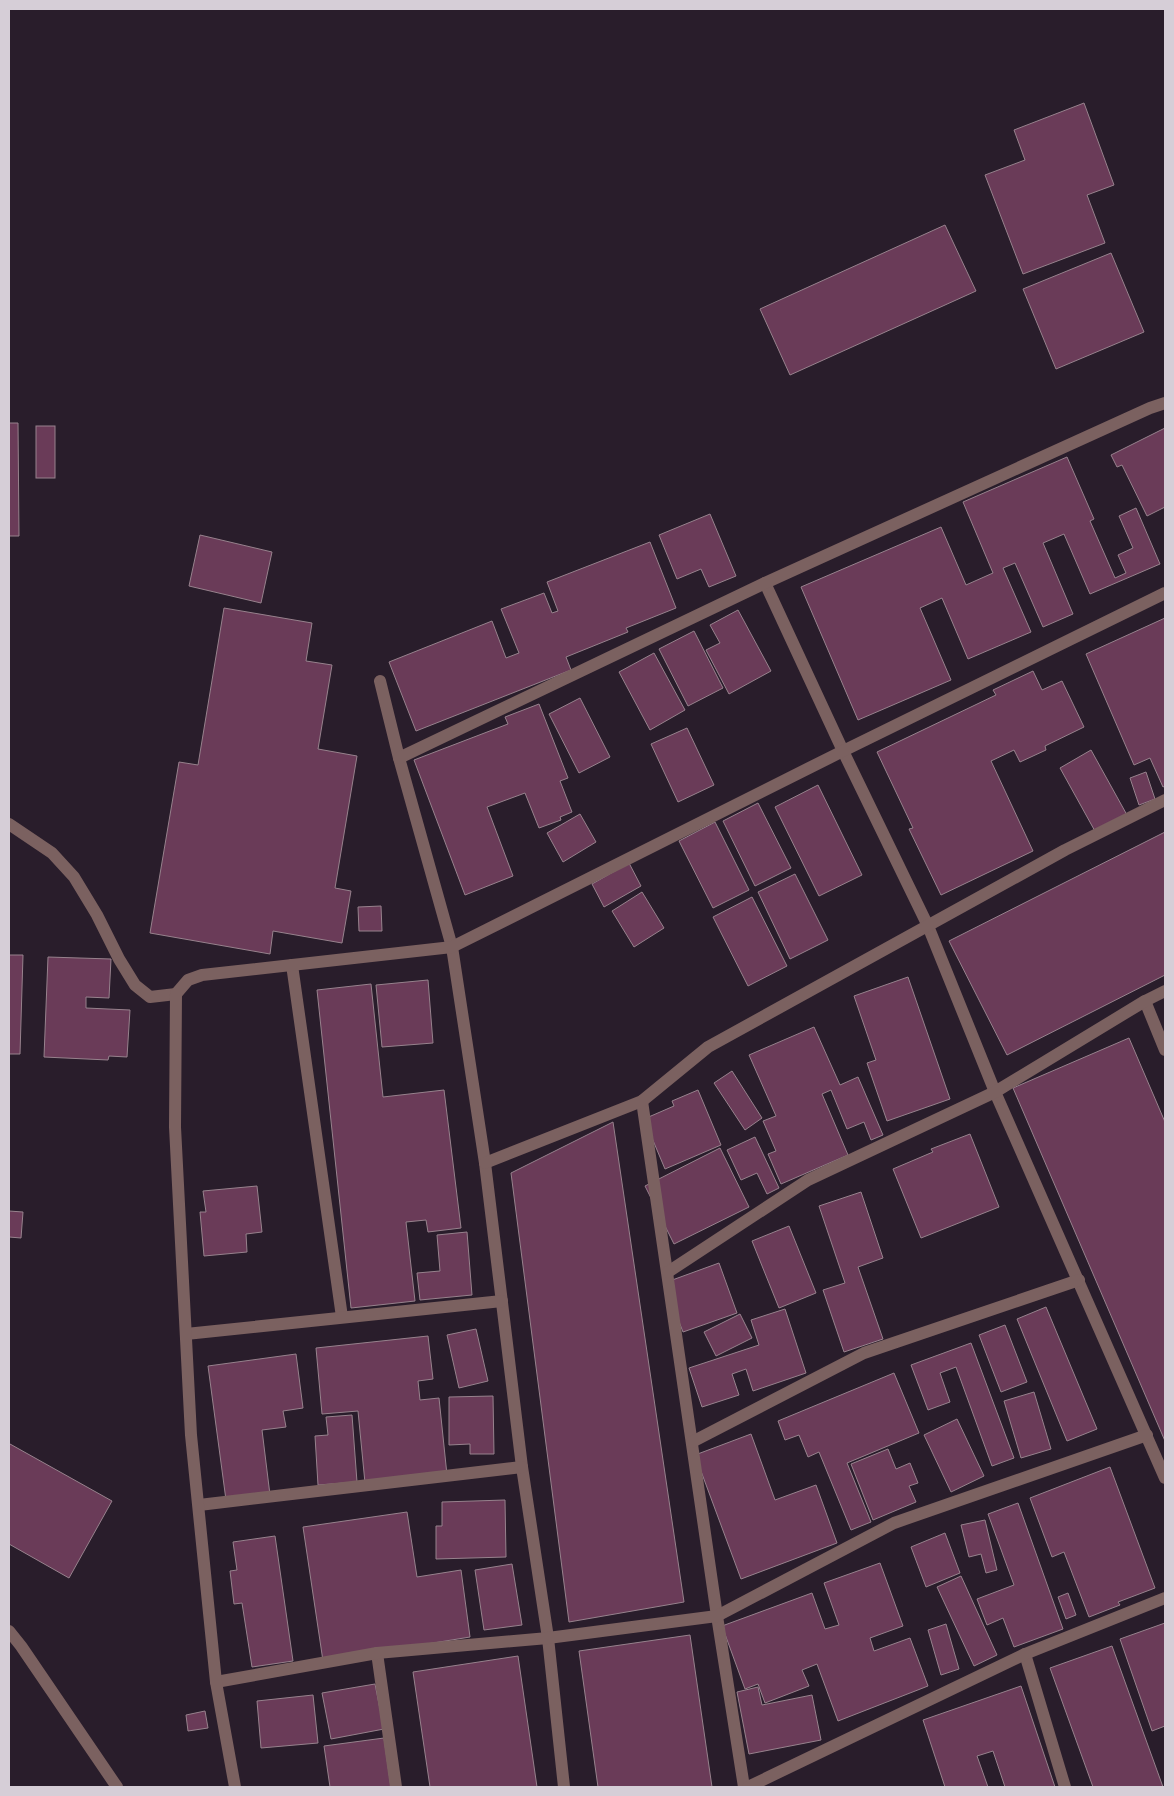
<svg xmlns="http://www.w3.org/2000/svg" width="1174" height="1796" font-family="'IBM Plex Sans',sans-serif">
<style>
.building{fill:#6a3b58;stroke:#97828d}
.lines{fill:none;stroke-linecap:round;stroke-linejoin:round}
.minor{stroke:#7b6160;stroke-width:12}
</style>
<rect width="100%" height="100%" fill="#291d2b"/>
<g class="building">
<polygon points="1084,103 1114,185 1087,195 1105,243 1023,274 985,175 1025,160 1014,130"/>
<polygon points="945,225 976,291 790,375 760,309"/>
<polygon points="1111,253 1144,332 1056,369 1023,289"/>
<polygon points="9,423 18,423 19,536 9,536"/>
<rect x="36" y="426" width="19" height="52"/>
<polygon points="1165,428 1165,507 1147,516 1122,465 1117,467 1111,455"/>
<polygon points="1067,457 1094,519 1090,521 1115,578 1126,573 1118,555 1133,548 1119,516 1136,508 1160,564 1090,594 1064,534 1043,543 1073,614 1043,627 1015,563 1003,568 1031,632 968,659 942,598 920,608 951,680 858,720 801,587 941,527 966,585 993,573 963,502"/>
<polygon points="710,514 736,576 709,587 701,569 677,579 659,535"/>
<polygon points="200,535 272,552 261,603 189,586"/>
<polygon points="650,542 676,608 626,628 628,632 566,657 571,670 416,731 389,662 492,621 506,658 519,653 501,609 544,593 552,613 558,611 547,582"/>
<polygon points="224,608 312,623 306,661 332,665 318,749 357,756 335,888 351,891 342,943 273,931 270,954 150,933 179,762 198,765"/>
<polygon points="738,610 771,671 729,694 706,650 720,643 710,625"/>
<polygon points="1165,618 1165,786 1163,787 1150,758 1134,765 1086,654"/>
<polygon points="694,631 723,688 688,706 659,649"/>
<polygon points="654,653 685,710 650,730 619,672"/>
<polygon points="1033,671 1042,690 1062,681 1084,727 1045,746 1046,750 1020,762 1014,750 991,761 1033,851 941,895 909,829 913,828 877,752 996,695 993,690"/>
<polygon points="580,698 610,757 579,773 549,714"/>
<polygon points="539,704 568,778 560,781 572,812 560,817 561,820 539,828 525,793 487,807 513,876 465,895 414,760 508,724 505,717"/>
<polygon points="687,728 714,785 678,802 651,744"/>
<polygon points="1091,750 1127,815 1096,833 1060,768"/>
<polygon points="1146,772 1155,799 1139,805 1130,778"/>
<polygon points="818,785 862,875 819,896 775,807"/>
<polygon points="758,803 791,868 755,886 723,821"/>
<polygon points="580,814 596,842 563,862 547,833"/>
<polygon points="715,822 749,890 713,908 679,841"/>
<polygon points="1165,832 1165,975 1007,1055 949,941"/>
<polygon points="629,863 641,886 604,907 592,884"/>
<polygon points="795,874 828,940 790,959 758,892"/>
<polygon points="642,892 664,928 634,947 612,911"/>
<polygon points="752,897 787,966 748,986 713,917"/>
<polygon points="381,906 382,931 359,931 358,907"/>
<polygon points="9,955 23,955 20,1054 9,1054"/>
<polygon points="48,957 111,959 109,998 86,997 86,1008 130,1010 127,1057 109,1056 108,1060 44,1057"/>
<polygon points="908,977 950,1099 887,1121 867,1063 876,1060 854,996"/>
<polygon points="428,980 433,1043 382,1047 376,985"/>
<polygon points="371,984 383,1097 444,1090 461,1228 428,1232 426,1220 406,1222 415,1301 351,1308 317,990"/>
<polygon points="814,1027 840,1085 858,1077 883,1135 871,1140 864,1122 847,1129 831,1090 822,1094 848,1155 781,1184 768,1154 776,1151 763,1121 776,1116 749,1055"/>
<polygon points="1129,1038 1165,1122 1165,1441 1013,1088"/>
<polygon points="732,1071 762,1118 745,1130 714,1083"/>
<polygon points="698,1090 721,1145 665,1169 644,1119 674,1106 672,1101"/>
<polygon points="613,1122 684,1602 569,1622 511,1173"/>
<polygon points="970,1134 999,1207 921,1238 893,1169 933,1152 931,1149"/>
<polygon points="755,1137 779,1188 767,1194 757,1173 741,1180 727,1150"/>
<polygon points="720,1148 749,1207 674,1244 645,1186"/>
<polygon points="257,1186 262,1232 246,1234 247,1252 204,1256 200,1212 206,1212 203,1191"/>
<polygon points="861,1192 883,1258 858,1267 883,1339 844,1352 823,1290 845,1283 819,1206"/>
<polygon points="9,1211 23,1212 21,1238 9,1237"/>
<polygon points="789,1226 816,1293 779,1308 752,1241"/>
<polygon points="467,1232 472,1295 420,1300 417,1273 440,1271 437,1235"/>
<polygon points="719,1263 737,1313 683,1332 664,1283"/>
<polygon points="1046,1307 1097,1429 1067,1441 1017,1319"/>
<polygon points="785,1309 806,1373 753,1391 746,1369 732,1374 739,1395 702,1407 689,1368 759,1345 751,1320"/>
<polygon points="740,1314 752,1338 716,1356 704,1332"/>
<polygon points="1005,1325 1027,1382 1001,1392 979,1335"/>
<polygon points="476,1329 488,1381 459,1388 447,1335"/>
<polygon points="428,1336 433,1379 418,1381 420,1400 439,1398 447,1475 365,1483 358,1411 322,1414 316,1348"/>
<polygon points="971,1343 1014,1458 992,1466 956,1367 940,1373 950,1402 928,1410 911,1365"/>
<polygon points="296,1354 303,1408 283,1411 286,1427 262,1430 270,1495 226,1500 208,1366"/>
<polygon points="894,1373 919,1433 847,1463 871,1522 851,1530 819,1452 808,1457 799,1435 785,1440 778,1421"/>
<polygon points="1034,1392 1051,1449 1021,1458 1004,1401"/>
<polygon points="493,1396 494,1454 470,1454 470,1444 449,1445 449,1397"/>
<polygon points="352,1415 357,1482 318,1485 315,1436 328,1435 326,1417"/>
<polygon points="957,1419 984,1476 951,1492 924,1435"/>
<polygon points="751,1434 775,1500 816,1485 837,1543 741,1579 695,1455"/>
<polygon points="10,1444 112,1501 69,1578 9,1544 9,1446"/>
<polygon points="888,1449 896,1469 910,1463 918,1483 909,1486 916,1502 873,1520 851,1464"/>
<polygon points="1110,1467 1155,1588 1118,1602 1120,1605 1089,1617 1064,1552 1052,1557 1030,1498"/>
<polygon points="505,1500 506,1557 436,1559 436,1526 442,1526 442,1502"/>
<polygon points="1018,1503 1063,1629 1014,1647 1003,1618 987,1625 977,1599 1014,1585 988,1514"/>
<polygon points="407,1512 417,1577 461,1570 470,1637 323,1661 303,1527"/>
<polygon points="985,1520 997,1570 986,1573 981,1554 969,1557 961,1525"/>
<polygon points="945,1533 960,1573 926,1587 911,1547"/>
<polygon points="275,1536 293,1661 252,1667 242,1603 234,1604 230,1571 237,1570 233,1542"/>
<polygon points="880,1563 903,1626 870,1638 874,1651 910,1638 928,1686 838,1721 817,1664 802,1670 809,1686 765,1703 758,1684 745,1689 722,1626 812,1593 825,1629 839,1625 824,1583"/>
<polygon points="512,1564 522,1625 484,1630 475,1570"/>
<polygon points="961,1576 997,1655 974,1666 937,1587"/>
<polygon points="1068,1593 1076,1615 1066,1619 1058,1597"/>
<polygon points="1165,1623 1165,1726 1152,1731 1120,1639"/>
<polygon points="946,1624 959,1669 941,1675 928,1630"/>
<polygon points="690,1635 712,1787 598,1787 579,1651"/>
<polygon points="1112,1646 1163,1787 1093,1787 1050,1668"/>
<polygon points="518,1656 537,1787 430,1787 413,1672"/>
<polygon points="375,1684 384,1729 331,1739 322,1693"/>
<polygon points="1021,1686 1055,1787 1005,1787 993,1751 977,1756 988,1787 945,1787 923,1720"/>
<polygon points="758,1687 762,1705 812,1695 821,1740 749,1754 737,1692"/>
<polygon points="313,1695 318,1743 261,1748 257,1701"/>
<polygon points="205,1711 208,1728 188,1731 186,1715"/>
<polygon points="384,1738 391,1787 330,1787 324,1746"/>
</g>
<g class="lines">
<g class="minor">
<polyline points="765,583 843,751 928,926 995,1092 1165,1478"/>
<polyline points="380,681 399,758 452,947 485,1163 522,1467 548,1638 564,1787"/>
<polyline points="399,758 765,583 1150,408 1165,403"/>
<polyline points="9,824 52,853 74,877 97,915 119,959 135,985 150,997 176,994"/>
<polyline points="292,965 342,1317"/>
<polyline points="1145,1001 1165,1050"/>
<polyline points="642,1101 717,1616 744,1787"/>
<polyline points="485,1163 642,1101 708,1047 1065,850 1165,800"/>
<polyline points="668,1272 808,1180 995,1092 1145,1001 1165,991"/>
<polyline points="186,1334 502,1301"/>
<polyline points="692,1442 864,1353 1079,1280"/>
<polyline points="199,1505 522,1467"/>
<polyline points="9,1631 21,1646 117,1787"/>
<polyline points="377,1653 396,1787"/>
<polyline points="1025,1654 1065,1787"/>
<polyline points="216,1682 377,1653 548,1638 717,1616 894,1523 1147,1435"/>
<polyline points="235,1787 216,1682 191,1435 175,1127 176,994 188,980 202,975 452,947 843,751 1165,593"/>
<polyline points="748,1787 1025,1654 1165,1598"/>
</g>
</g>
<rect width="1174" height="1796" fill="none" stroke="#d6ced7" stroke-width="20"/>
</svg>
